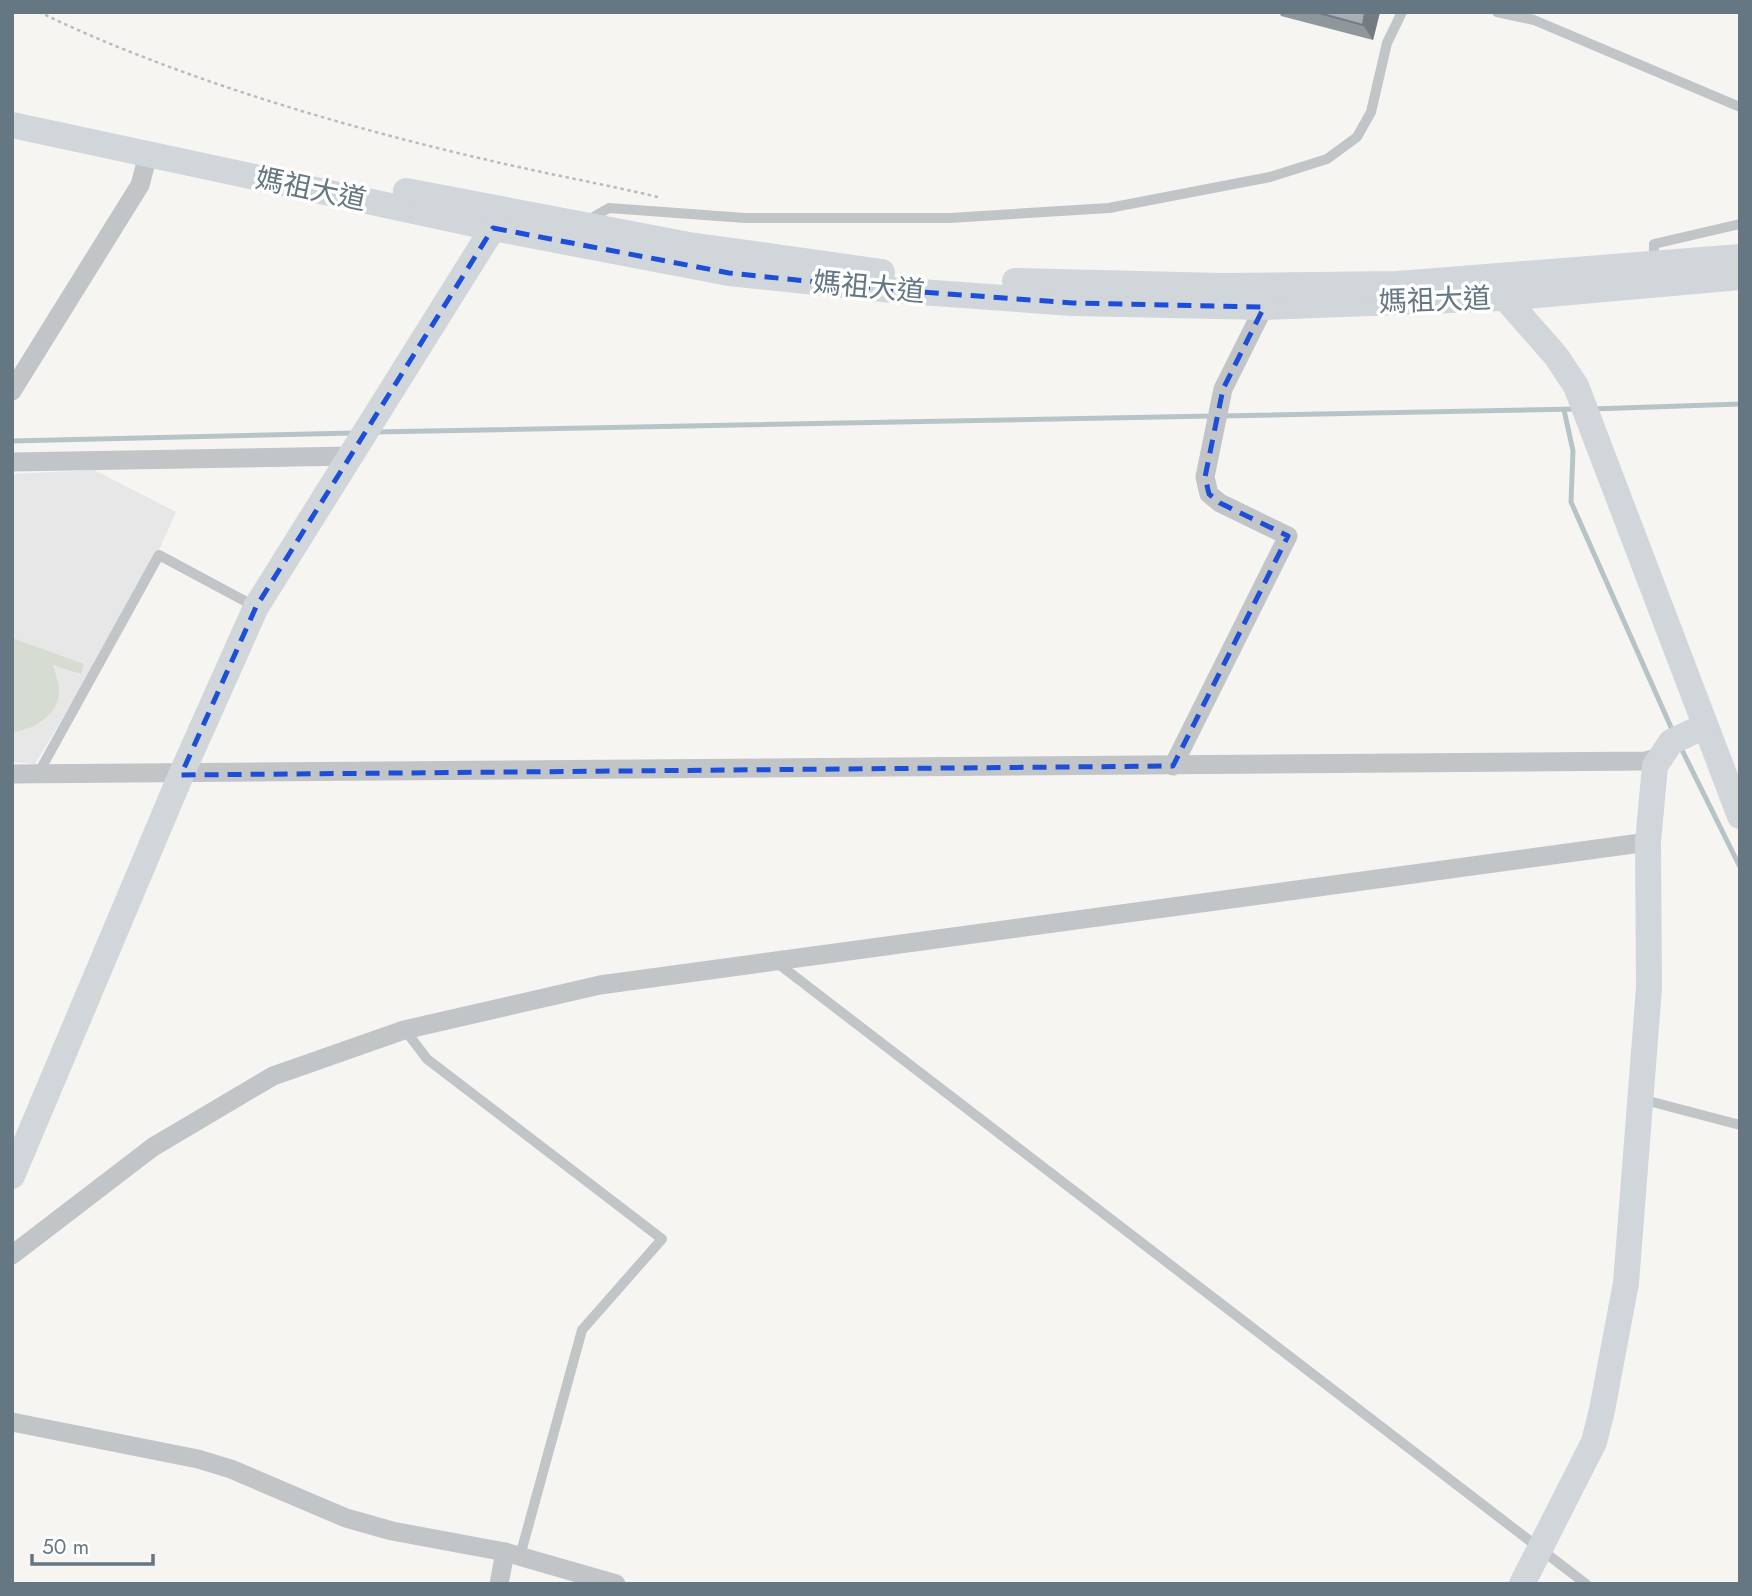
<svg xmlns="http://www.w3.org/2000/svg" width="1752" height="1596" font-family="Jost,'Noto Sans TC',sans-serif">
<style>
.built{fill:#e6e7e6}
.green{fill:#d7dcd3}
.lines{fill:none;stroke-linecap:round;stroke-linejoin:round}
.stream{stroke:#b7c4c7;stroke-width:5}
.path{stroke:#b9bcbe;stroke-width:2.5;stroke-dasharray:3.5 3.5;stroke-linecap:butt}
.lane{stroke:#c1c5c8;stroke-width:10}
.street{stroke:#c1c5c8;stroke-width:19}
.secondary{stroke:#d1d6da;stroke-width:26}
.wall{fill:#90979c}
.shaded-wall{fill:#767b7f}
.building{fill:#a8b0b5;stroke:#767b7f;stroke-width:2}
.marked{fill:none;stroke:#1d4ed8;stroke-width:5;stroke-dasharray:14 9;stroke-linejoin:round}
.labels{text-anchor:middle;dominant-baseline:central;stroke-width:7;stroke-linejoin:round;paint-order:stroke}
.street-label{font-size:28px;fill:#657782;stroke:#fff}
</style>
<rect width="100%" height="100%" fill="#f6f5f2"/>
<polygon class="built" points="94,470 176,512 144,583 35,764 12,762 12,474"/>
<path class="green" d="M12 638 84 664 81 674 53 665C55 673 58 680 59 687 62 712 34 731 12 732Z"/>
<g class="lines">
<g class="stream">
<polyline points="1592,409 1740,404"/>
<polyline points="1564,410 1573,451 1571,502 1674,734"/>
<polyline points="1222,416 1576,409"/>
<polyline points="375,432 1212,416"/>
<polyline points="12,441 354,433"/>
<polyline points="1680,746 1740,867"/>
</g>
<path class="path" d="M39 12C176 78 344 127 492 161 547 174 603 184 658 197"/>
<g class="lane">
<polyline points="1497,12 1534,20 1740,107"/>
<polyline points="588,220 609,208 745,218 950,218 1109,208 1270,177 1327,159 1357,137 1371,112 1387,43 1402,12"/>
<polyline points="1654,261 1654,244 1740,224"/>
<polyline points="38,774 159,555 256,607"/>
<polyline points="776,962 1586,1584"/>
<polyline points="405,1030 427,1059 662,1239 582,1330 520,1556"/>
<polyline points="1641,1099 1740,1125"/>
</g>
<g class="street">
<polyline points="12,391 140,185 148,155"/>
<polyline points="12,462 352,456"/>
<polyline points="1173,766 1288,536 1220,503 1209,494 1205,477 1223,389 1264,307 1263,297"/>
<polyline points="12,774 1646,761 1660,757"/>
<polyline points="12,1255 153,1147 273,1076 404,1030 600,985 1648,842"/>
<polyline points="12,1422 198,1459 231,1469 346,1518 392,1531 505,1552 616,1584"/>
<polyline points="499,1584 505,1552"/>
</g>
<g class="secondary">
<polyline points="12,125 493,228 729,273 893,290 1073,303 1264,307 1505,298 1740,277"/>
<polyline points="406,191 689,245 882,272"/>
<polyline points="1015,281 1223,286 1398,284 1740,257"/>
<polyline points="1504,286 1505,298 1556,356 1576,386 1740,816"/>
<polyline points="12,1176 181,775 256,607 493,228"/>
<polyline points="1522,1584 1594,1442 1602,1410 1626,1283 1649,988 1648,842 1655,766 1671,742 1705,726"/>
</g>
</g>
<polygon class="wall" points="1279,12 1380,12 1373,40 1281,16"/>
<polygon class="shaded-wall" points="1365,12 1380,12 1373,40 1363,25"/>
<polygon class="building" points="1315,12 1365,12 1363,25"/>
<path class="marked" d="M493 228 729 273 893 290 1073 303 1264 307 1223 389 1205 477 1209 494 1220 503 1288 536 1173 766 181 775 256 607Z"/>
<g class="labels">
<g class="street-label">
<text transform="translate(311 189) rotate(12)">媽祖大道</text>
<text transform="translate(869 287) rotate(5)">媽祖大道</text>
<text transform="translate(1435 300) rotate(-2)">媽祖大道</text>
</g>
</g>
<rect width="1752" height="1596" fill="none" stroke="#657782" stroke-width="28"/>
<path d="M32 1554v10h121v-10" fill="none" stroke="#657782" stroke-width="3.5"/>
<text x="42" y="1554" font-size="21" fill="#657782" stroke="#ffffff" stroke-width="5" paint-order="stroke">50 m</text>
</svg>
